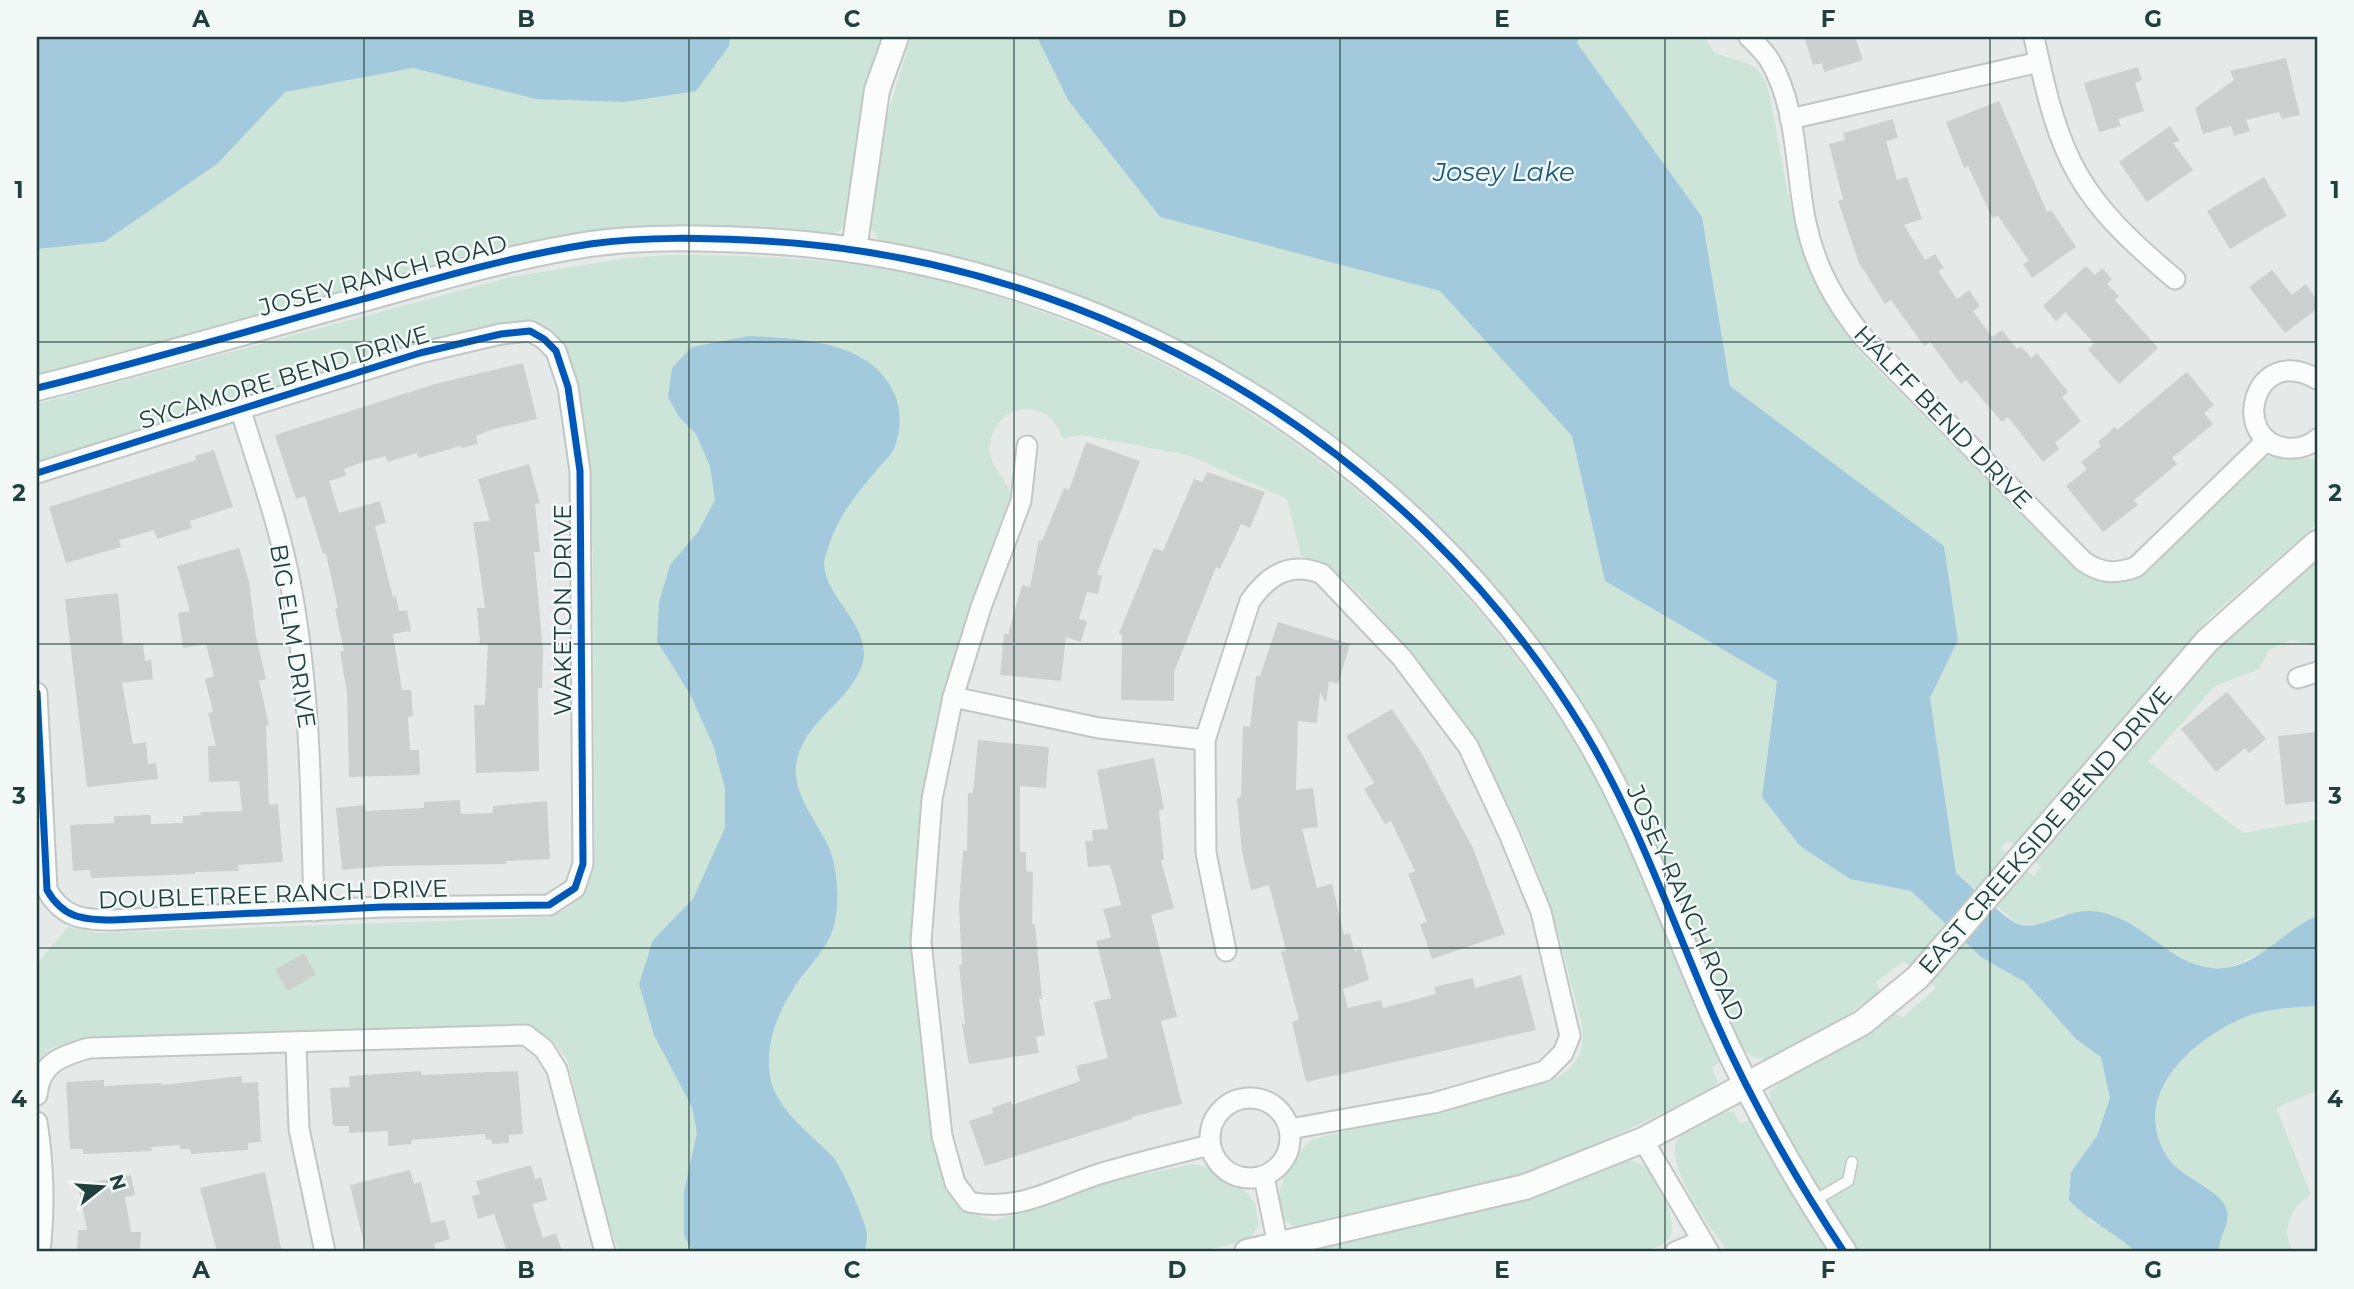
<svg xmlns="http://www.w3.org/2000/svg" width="2354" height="1289" font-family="Montserrat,sans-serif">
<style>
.green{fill:#cde4d8}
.water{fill:#a3c9dc}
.building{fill:#ccd1d0}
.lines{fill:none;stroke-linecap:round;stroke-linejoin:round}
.service-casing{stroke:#c2c7c6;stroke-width:13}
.minor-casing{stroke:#c2c7c6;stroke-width:23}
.tertiary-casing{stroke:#c2c7c6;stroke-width:28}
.service{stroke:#fbfcfc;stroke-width:10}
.minor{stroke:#fbfcfc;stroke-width:19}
.tertiary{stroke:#fbfcfc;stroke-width:24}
.cycleway-casing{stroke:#f3f9f7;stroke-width:11}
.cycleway{stroke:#0057b8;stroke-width:7}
.grid{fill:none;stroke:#21403d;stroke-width:2;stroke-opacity:0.55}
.labels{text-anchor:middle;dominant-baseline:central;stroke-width:5;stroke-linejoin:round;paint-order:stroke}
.street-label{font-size:24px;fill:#21403d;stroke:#f3f9f7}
.water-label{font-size:26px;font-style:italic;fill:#175b80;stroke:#f3f9f7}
.neatline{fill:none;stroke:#21403d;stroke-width:2.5}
.grid-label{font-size:23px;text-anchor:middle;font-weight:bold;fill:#21403d}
</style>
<rect width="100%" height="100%" fill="#e5eae9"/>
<g class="green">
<polygon points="730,37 883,37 864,97 848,216 843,227 834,235 768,231 633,233 37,379 37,249 104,242 217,164 285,92 413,68 536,99 729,46"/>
<path d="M911 37H1037L1068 100 1160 217 1440 291 1573 436 1605 581 1777 681 1762 797 1800 846 1850 879 1911 891 1982 958 2025 982 2076 1039 2101 1057 2110 1098 2097 1136 2071 1172 2089 1220 2119 1236 2136 1252H1853L1771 1110 1770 1091 1786 1078 1855 1041 1894 1014 1903 1017 1936 988 1904 961 1876 982 1880 992 1838 1021 1768 1060 1753 1057 1739 1047C1706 975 1673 903 1640 831 1624 796 1610 758 1591 724 1558 662 1511 606 1463 556 1307 394 1105 277 881 242L869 225 887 116Z"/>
<path d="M1580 37H1704L1715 53C1742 64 1756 57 1768 88 1790 191 1789 260 1856 348L2065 558 2087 576 2110 581 2265 457 2317 459V524L2209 618 2016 845 2008 841 2000 848 2034 876 2041 866 2034 861 2238 624 2317 556V646L2291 640 2269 650 2259 669 2215 686 2148 761 2243 833 2317 820V916L2271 949 2228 968H2201L2156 943 2063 914 2041 925 2018 924 1956 873 1930 698 1958 640 1944 546 1730 386 1702 217 1577 43Z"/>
<path d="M671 255C755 255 839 259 921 275 973 286 1022 304 1072 323 1279 404 1452 547 1571 736 1635 836 1674 953 1721 1062L1712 1067 1718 1082 1708 1091 1563 1161 1500 1183 1304 1229C1255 1220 1288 1158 1313 1139L1550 1082C1562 1075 1574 1067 1580 1053 1588 1032 1575 1001 1570 980 1541 847 1479 731 1390 629 1366 600 1338 566 1301 556L1287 499 1188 455 1082 435 1063 438C1059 430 1053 417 1043 413 1017 400 992 420 990 447 988 465 1007 478 1011 495L982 571 945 693 916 968 920 1039 929 1108 948 1192 965 1211 994 1221 1108 1182 1194 1164 1217 1171 1246 1192 1255 1203 1259 1225 1250 1239 1200 1252H619L604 1208 568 1062C554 1039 542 1029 515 1025L74 1040 50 1049 37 1062V964L68 927 100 933 549 917C576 907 589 892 595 864L593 550 581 431 570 367 533 325 518 322 429 340 37 463V404L511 277 627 258Z"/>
<path d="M2317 1006V1091L2276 1108 2311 1195C2292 1206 2278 1231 2294 1252H2219L2218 1240 2226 1224C2223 1215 2220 1202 2214 1194 2207 1184 2179 1174 2168 1158 2128 1096 2194 1037 2248 1016 2267 1009 2297 1007 2317 1006Z"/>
<path d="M1733 1111 1740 1124 1749 1120 1827 1252H1729C1709 1227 1671 1176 1675 1144 1686 1125 1711 1114 1733 1111Z"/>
<path d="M1624 1159C1632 1161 1638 1161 1645 1167 1657 1177 1679 1223 1670 1237 1664 1247 1651 1249 1641 1252H1302L1484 1211 1532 1196Z"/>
</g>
<g class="water">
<polygon points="37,37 730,37 729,46 696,91 625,102 536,99 413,68 285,92 217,164 104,242 37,249"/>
<path d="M1037 37H1580L1577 43 1702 217 1730 386 1944 546 1958 640 1930 698 1956 873C1969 884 2006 920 2018 924 2046 933 2070 900 2111 915 2151 928 2179 973 2225 968 2262 963 2285 929 2317 916V1006C2297 1007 2267 1009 2248 1016 2194 1037 2127 1096 2168 1158 2181 1178 2223 1190 2227 1211 2230 1226 2218 1237 2219 1252H2136C2113 1231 2091 1223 2069 1200L2071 1172 2097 1136 2110 1098 2101 1057 2076 1039 2025 982 1982 958 1911 891 1850 879 1800 846 1762 797 1777 681 1605 581 1572 436 1440 291 1160 217 1068 100Z"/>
<path d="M749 336C800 339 870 340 894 393 902 410 901 432 894 449 890 457 881 464 876 471 857 493 839 515 830 542 828 549 824 558 824 564 826 601 876 628 861 668 846 705 801 723 796 766 793 796 819 824 830 850 838 872 840 907 833 929 825 953 804 970 792 991 776 1016 765 1047 770 1077 776 1110 812 1135 833 1157 842 1168 863 1215 866 1230 868 1236 866 1245 865 1252H693L684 1236V1192L697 1133 692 1107 654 1035 639 984 653 940 693 899 725 828V788L713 745 690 694 657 641 659 602 670 565 698 532 715 500 710 466 696 434 679 417 668 397 672 368 692 347Z"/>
</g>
<g class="building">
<polygon points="1804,37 1855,37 1863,60 1824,72 1822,63 1813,65"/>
<polygon points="2286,58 2300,115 2282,119 2279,112 2246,120 2250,131 2234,136 2231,126 2203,134 2195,108 2234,80 2230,71"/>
<polygon points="2138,67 2142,80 2135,83 2144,111 2118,119 2121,126 2099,132 2084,83"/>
<polygon points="1999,101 2047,212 2051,210 2076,247 2032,278 2023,264 2029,261 1998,216 1992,218 1968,166 1964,168 1946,122"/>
<polygon points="1893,119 1898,138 1886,141 1897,180 1907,177 1922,219 1904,225 1925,260 1935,254 1944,268 1938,271 1957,299 1969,290 1980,306 1973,311 1992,337 2002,330 2017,349 2021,346 2031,358 2037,353 2068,392 2062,397 2081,421 2055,443 2059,449 2043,462 2008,417 2002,422 1966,380 1961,384 1930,342 1924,346 1891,300 1885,304 1859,263 1838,201 1843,199 1829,144 1845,140 1843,133"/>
<polygon points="2170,126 2180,141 2173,143 2193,170 2147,202 2119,162"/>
<polygon points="2264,177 2287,216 2265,228 2263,227 2264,229 2230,249 2207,211"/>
<polygon points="2086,266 2095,275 2102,268 2112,279 2107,284 2119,296 2115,300 2158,348 2119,384 2088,350 2094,343 2065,312 2056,321 2043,306"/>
<polygon points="2272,270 2292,295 2306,284 2317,300 2317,309 2285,333 2249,287"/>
<polygon points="523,363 537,419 494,429 476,436 478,444 462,448 461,446 418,458 417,453 387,462 386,456 363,462 344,469 346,476 329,481 339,513 380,501 386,523 375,526 393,597 396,596 399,611 407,610 411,631 393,634 402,690 411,690 413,716 408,717 410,750 419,750 420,775 349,777 347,693 340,651 344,651 335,609 338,608 326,554 323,554 305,496 296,499 275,435 435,384"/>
<polygon points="2187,372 2214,405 2204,413 2213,424 2172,458 2177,464 2134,500 2138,505 2103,532 2066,486 2087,469 2081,462 2101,446 2098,442 2115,427 2117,430"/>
<polygon points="1086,442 1140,461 1097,574 1102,576 1098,594 1087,592 1079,619 1087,621 1081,642 1066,637 1061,681 1000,675 1004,634 1008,634 1022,585 1030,587 1039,540 1042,541 1064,488 1069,490"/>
<polygon points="214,450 233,507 190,521 192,528 157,539 154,530 119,540 121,547 66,563 49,507 196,460 195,456"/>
<polygon points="529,464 540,503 535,504 540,552 534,552 543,651 542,688 538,688 539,771 476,773 474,705 485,705 488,643 480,644 477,608 485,608 473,522 490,521 478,479"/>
<polygon points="1207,472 1265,492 1250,528 1241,524 1220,569 1216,567 1174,672 1174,701 1121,700 1122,635 1119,633 1154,548 1163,551 1194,479 1202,482"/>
<polygon points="239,548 249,581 256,636 266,679 259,681 269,725 266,725 269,805 278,804 283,862 238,865 239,871 195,872 195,874 91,878 90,870 73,871 70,825 114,823 114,816 151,815 151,824 183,823 183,816 201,815 201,812 242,811 239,781 209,782 208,746 216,746 208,713 213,712 205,679 214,676 206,644 183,648 178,613 190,611 177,566"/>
<polygon points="118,593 123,645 143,643 145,661 151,660 153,679 122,683 133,744 146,742 148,764 156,763 158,779 87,787 65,599"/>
<polygon points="1278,622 1350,644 1338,684 1329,681 1326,703 1320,693 1317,723 1298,721 1296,790 1313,788 1318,827 1302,829 1317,888 1332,884 1344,935 1350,933 1354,951 1361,949 1369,980 1343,989 1348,1008 1381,1000 1383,1008 1436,994 1434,987 1473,978 1475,988 1521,975 1536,1030 1306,1082 1292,1022 1299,1020 1281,952 1286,950 1269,885 1251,890 1242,852 1237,798 1241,797 1243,726 1250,727 1256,676 1260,676"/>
<polygon points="2227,692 2266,739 2249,753 2245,748 2216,772 2181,729"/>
<polygon points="1392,709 1422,754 1473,848 1505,934 1432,959 1420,924 1427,922 1408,874 1415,871 1391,821 1385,824 1364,789 1374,783 1346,736"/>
<polygon points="2317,732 2317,801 2285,805 2278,736"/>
<polygon points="978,740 1049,747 1046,788 1020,786 1020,852 1026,852 1026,871 1033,872 1032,924 1035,924 1042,999 1039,999 1045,1035 1036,1037 1039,1053 969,1064 962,1024 965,1024 959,965 962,965 959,908 963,850 967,851 968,793 973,793"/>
<polygon points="1154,758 1164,809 1159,810 1164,860 1161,860 1174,908 1151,915 1177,1017 1161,1021 1182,1104 1132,1117 1132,1119 985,1166 969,1121 993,1113 992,1108 1011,1101 1012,1105 1080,1081 1076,1066 1108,1058 1094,1002 1111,998 1096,941 1111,937 1103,909 1121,905 1110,865 1088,867 1085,841 1093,841 1092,830 1108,829 1097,770"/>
<polygon points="460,800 461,814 493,813 493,806 547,801 550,859 506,861 506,864 384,866 342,870 336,808 365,805 366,811 424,808 424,802"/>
<polygon points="304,953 316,974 288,991 275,970"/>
<polygon points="421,1071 422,1075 518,1071 523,1134 509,1135 509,1143 492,1144 491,1139 486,1140 485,1134 411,1140 412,1144 388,1146 388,1131 349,1133 349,1126 333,1126 330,1088 350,1087 349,1076"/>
<polygon points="242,1076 242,1083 258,1082 261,1142 248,1143 248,1150 191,1154 190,1149 180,1149 180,1145 151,1147 152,1151 83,1154 83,1149 70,1149 66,1082 104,1080 104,1086 161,1083 162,1085"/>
<polygon points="531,1165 535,1179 541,1177 547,1200 532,1204 543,1238 556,1233 562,1252 507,1252 494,1214 478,1219 472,1196 480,1194 476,1181"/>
<polygon points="410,1170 414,1184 421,1182 431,1223 445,1220 450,1239 434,1244 436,1252 366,1252 350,1185"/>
<polygon points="265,1172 282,1252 217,1252 200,1188"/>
<polygon points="131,1175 135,1195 125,1197 131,1232 141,1232 140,1252 77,1252 78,1230 87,1230 78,1185"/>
</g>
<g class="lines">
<g class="service-casing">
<polyline id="service" points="1812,1202 1848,1181 1852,1162"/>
</g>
<g class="minor-casing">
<g id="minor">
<path d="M1749 37C1756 44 1765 52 1770 61 1798 108 1795 171 1806 223 1815 267 1835 302 1863 337L2083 561C2101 574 2116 574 2136 567L2267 440"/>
<path d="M2034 37C2060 161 2077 197 2175 279"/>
<polyline points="1790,119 2039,62"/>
<path d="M2317 379C2253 342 2229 441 2286 448 2298 449 2308 447 2317 439"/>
<path d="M240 408C258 467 280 526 291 587 311 694 311 802 314 911"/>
<path d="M1027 446 1021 501 981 607 953 697 932 799 921 942 942 1136 955 1183 969 1202C1021 1212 1052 1189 1099 1174 1136 1163 1173 1154 1210 1145"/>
<path d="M37 473 420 353 501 334 530 331 544 339 556 351 568 387 580 471 583 864 575 888 549 905 382 907 113 920C83 920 63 918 47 890L37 693"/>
<polyline points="2298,678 2317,672"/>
<polyline points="953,697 1099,728 1205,740"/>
<path d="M1226 951 1206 853 1205 740 1250 601C1268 575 1291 561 1322 574L1402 658 1468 746 1509 834 1541 912 1570 1036 1563 1053 1545 1071 1434 1103 1290 1129"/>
<polyline points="296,1044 299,1129 325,1252"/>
<path d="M37 1095C40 1063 61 1056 89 1048L526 1035 544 1049 557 1070 605 1252"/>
<circle cx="1250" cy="1138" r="40"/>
<path d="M37 1122C44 1166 45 1207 40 1252"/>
<polyline points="1643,1140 1709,1252"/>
<polyline points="1264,1177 1278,1245"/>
<polyline points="1675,1252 1701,1241"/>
</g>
</g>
<g class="tertiary-casing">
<g id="tertiary">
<polyline points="854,250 877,90 896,37"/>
<path d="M37 388C146 361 255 329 363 299 438 278 513 256 590 244 648 236 707 238 765 241 1099 260 1410 444 1584 731 1638 821 1672 921 1714 1017 1750 1099 1795 1178 1844 1252"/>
<polyline points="1247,1252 1525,1187 1643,1140 1862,1023 1918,977 2207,641 2317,543"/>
</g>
</g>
<use href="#service" class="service"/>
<use href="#minor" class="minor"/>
<use href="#tertiary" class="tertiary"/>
<g class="cycleway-casing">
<g id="cycleway">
<path d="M37 388C146 361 255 329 363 299 438 278 513 256 590 244 648 236 707 238 765 241 1099 260 1410 444 1584 731 1638 821 1672 921 1714 1017 1750 1099 1795 1178 1844 1252"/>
<path d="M37 473 420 353 501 334 530 331 544 339 556 351 568 387 580 471 583 864 575 888 549 905 382 907 113 920C83 920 63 918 47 890L37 693"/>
</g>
</g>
<use href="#cycleway" class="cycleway"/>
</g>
<path class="grid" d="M364 37V1252M689 37V1252M1014 37V1252M1340 37V1252M1665 37V1252M1990 37V1252M37 342H2317M37 644H2317M37 948H2317"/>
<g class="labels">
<g class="street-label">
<text transform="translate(383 275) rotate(-15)">JOSEY RANCH ROAD</text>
<text transform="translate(284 377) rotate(-17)">SYCAMORE BEND DRIVE</text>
<text transform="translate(1943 417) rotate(46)">HALFF BEND DRIVE</text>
<text transform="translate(562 610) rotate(-90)">WAKETON DRIVE</text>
<text transform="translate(293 636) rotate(81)">BIG ELM DRIVE</text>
<text transform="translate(2045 830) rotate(-49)">EAST CREEKSIDE BEND DRIVE</text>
<text transform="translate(273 894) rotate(-2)">DOUBLETREE RANCH DRIVE</text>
<text transform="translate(1686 903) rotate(66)">JOSEY RANCH ROAD</text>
</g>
<g class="water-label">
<text x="1504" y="172">Josey Lake</text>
</g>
</g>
<rect width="2354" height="1289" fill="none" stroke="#f3f9f7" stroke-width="77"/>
<g transform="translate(102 1187) rotate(73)" stroke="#f3f9f7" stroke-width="5" paint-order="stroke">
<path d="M0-5L12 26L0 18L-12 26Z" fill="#21403d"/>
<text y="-10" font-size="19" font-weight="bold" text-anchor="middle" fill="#21403d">N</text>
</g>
<rect x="38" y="38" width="2278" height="1212" class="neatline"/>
<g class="grid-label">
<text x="201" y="27">A</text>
<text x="526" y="27">B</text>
<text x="852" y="27">C</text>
<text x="1177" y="27">D</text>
<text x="1502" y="27">E</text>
<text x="1828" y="27">F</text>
<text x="2153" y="27">G</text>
<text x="19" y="198">1</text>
<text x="2335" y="198">1</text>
<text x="19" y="501">2</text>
<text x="2335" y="501">2</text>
<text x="19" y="804">3</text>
<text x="2335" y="804">3</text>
<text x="19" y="1107">4</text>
<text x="2335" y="1107">4</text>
<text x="201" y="1278">A</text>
<text x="526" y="1278">B</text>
<text x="852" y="1278">C</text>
<text x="1177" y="1278">D</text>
<text x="1502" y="1278">E</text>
<text x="1828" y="1278">F</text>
<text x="2153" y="1278">G</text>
</g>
</svg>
